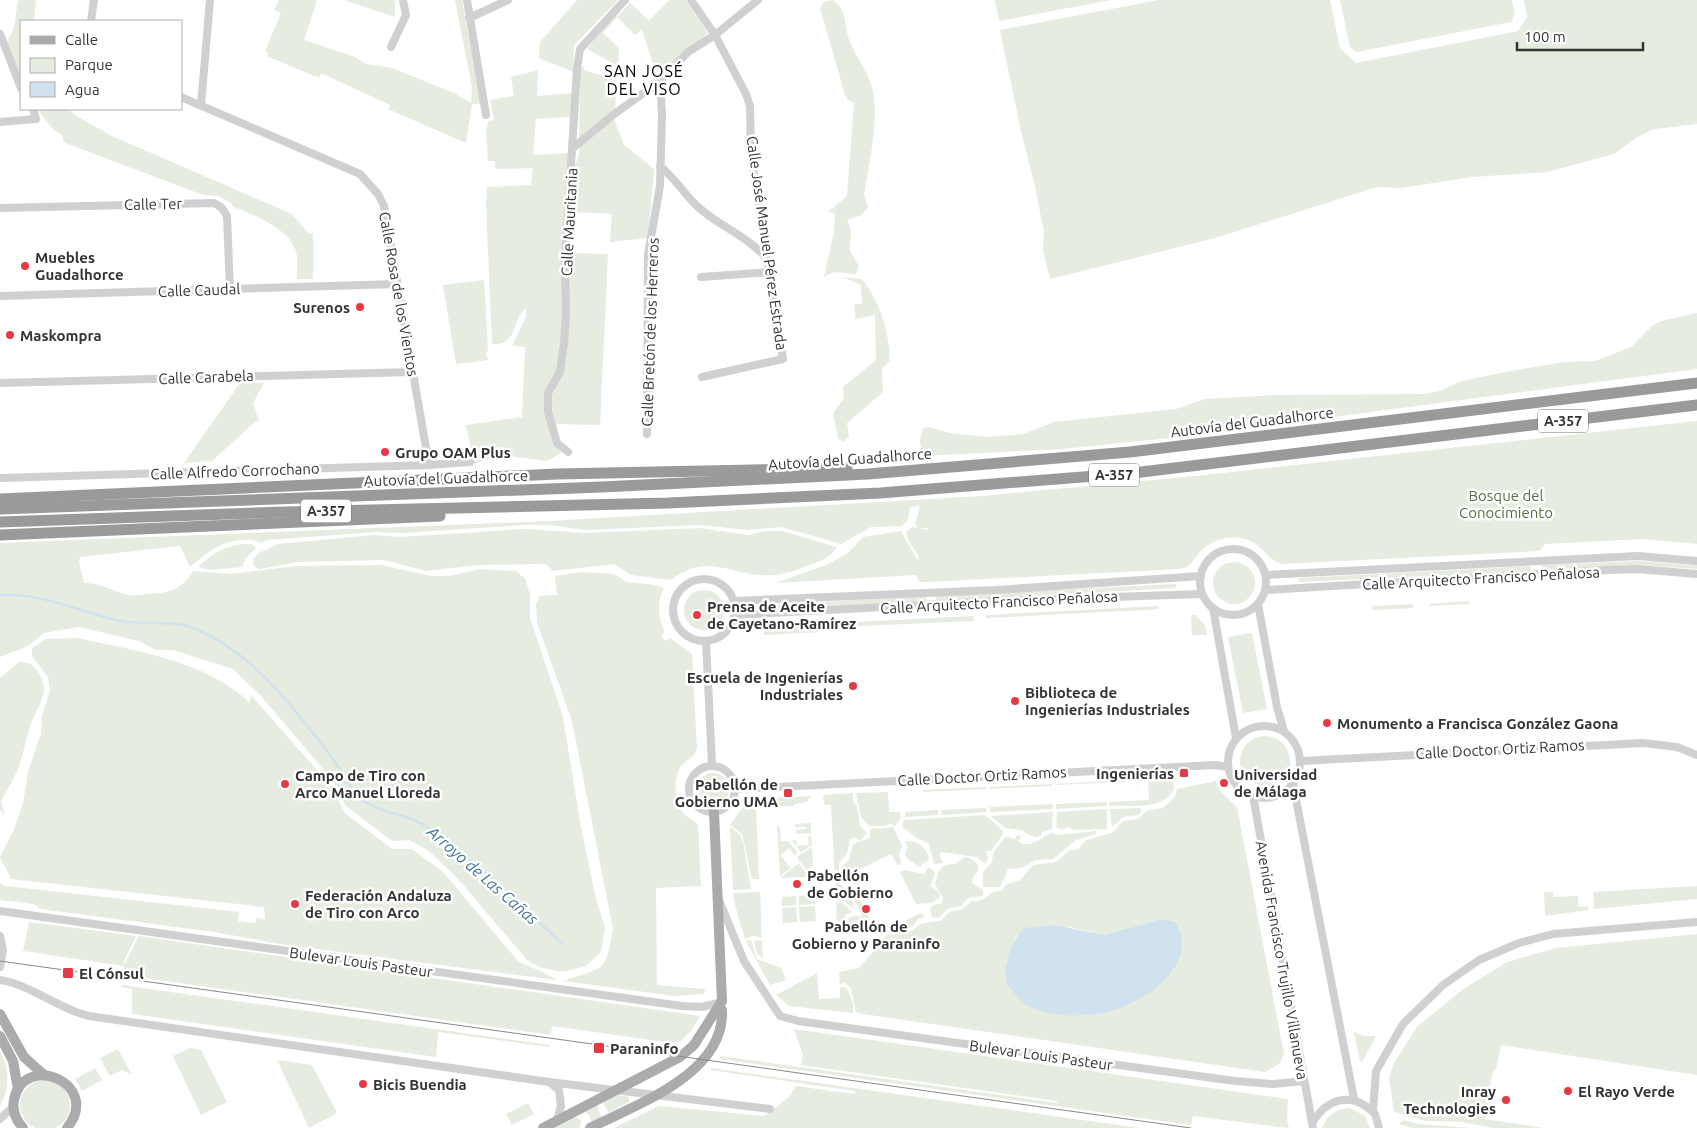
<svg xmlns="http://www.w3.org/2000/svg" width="1697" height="1128" font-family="Ubuntu,sans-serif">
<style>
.green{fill:#e6ecdf;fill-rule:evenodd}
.water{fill:#cfe2ee}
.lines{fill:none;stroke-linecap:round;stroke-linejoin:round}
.stream{stroke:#cfe2ee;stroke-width:2.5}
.minor{stroke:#d0d0d0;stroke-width:8}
.major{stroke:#ababab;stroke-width:10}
.highway{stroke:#9a9a9a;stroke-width:11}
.tram{stroke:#888;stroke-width:1}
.poi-dot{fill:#e63946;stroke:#fff;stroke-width:2}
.labels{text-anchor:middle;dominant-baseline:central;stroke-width:5;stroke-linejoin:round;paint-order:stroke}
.shield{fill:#fff;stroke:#707070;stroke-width:1}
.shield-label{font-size:14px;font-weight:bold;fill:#333}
.street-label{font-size:15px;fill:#333;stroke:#fff}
.poi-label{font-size:15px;font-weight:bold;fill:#333;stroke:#fff;text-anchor:start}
.park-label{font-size:15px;fill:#56703f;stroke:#fff}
.neighbourhood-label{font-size:16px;letter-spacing:1px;fill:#000;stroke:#fff}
.water-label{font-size:16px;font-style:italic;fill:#3f7597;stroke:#fff}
</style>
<rect width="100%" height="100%" fill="#fff"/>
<g class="green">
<polygon points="18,0 36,0 34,21 21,21 21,79 7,43 14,27"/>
<polygon points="279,0 317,0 304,40 355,57 366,64 392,68 454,93 471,103 472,87 455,0 462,0 481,104 472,104 466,143 388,109 390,105 321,73 319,78 267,56 268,52 265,51 281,13 274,10"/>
<polygon points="344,0 395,0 395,17"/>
<polygon points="577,0 618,0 574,45 573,72 539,58 540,42"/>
<polygon points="669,0 686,0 708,33 662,73 654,67 642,29 635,35 617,17 603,33 619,48 618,66 587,49 613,14 617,17 630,3 649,21"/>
<path d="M833 0C849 13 843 24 850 42 856 57 867 70 872 87 880 118 869 163 864 195L868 207 862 215 847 220 851 230 850 251 859 266 856 274 834 272 824 277 834 232 835 213 828 212 847 196 854 103 848 100 845 95 820 8 824 2Z"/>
<polygon points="995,0 1111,0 999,21"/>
<polygon points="1159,0 1330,0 1340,48 1356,63 1518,31 1527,17 1524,0 1697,0 1697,124 1654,129 1636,138 1614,154 1547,172 1472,177 1401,188 1377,187 1215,238 1050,279 1043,250 1044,232 1034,182 1021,131 1000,30"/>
<polygon points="1340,0 1512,0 1515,14 1511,22 1356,52 1350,47"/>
<polygon points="584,66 584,70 616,80 615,122 624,145 654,169 648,238 610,242 612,214 576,212 574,170 579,154 580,69"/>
<path d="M538 70 537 96 572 93 571 117 536 119 533 155 569 153 562 284 564 319 558 382C575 359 564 282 568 253L608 254 600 425 556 424 555 445 561 453 547 461 500 455 474 464 466 425 522 417 525 347 512 346 526 317V308C511 319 519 346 492 344L486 205 487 187 531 185 533 168 495 169V161H488L486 132 488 121 494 120 490 100 514 96 511 77Z"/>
<path d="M37 109H68L78 117 112 136 292 214 308 233 312 234 313 231V279H297C297 271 298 259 296 251 287 226 254 216 232 206L233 204 218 196 203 195 68 144 63 141V136L52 128Z"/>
<path d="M843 277 861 279C879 297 890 335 890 361L882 368 883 392 847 423 849 437 843 442 838 438 833 413 844 398 843 387 876 360 875 315 855 319V304H862L861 285Z"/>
<polygon points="484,280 488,349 486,355 489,360 456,364 443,285"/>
<polygon points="1697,313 1697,369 1189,436 1062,449 922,456 920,440 923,428 929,427 949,433 987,437 1023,434 1054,422 1176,409 1205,399 1275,395 1424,394 1439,391 1462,381 1511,371 1565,362 1595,361 1631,347 1652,326 1661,321"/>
<polygon points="240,383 264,383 253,403 259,421 255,422 212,461 184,463"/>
<path d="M1697 421V544L1644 539 1545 544 1539 551 1282 564C1269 562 1262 544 1248 540 1231 534 1211 539 1199 553 1192 562 1191 567 1179 569L927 582H919L916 575 775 583 826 565 848 553 863 537 901 531 918 561 919 556 911 545 906 534 909 529 913 527 928 530V528H918L915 524 920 506 910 507 908 520 902 526 871 527 841 544 781 527 748 530 700 525 585 530 549 525H525L402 533 376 532 267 540 260 543C255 539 248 539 241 540 219 542 207 553 190 567L180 546 80 557 79 563 84 583C100 583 113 591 128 595 134 596 141 595 148 594 168 593 182 590 193 571L231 574 298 566 381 565 431 576H449L481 569 516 571 525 579 530 594V618L563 717 580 822 596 899 605 927 601 952 586 966 567 971H557L542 968 527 960 460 881 429 851 409 840 392 841 345 805 334 782 262 697 233 669 173 650H156L139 641 79 627 44 633 28 646 0 657V543L549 521 982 496 1195 476Z"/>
<path d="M699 528 748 535 765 531H782L837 547C830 558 821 561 809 565 797 570 784 575 771 575 733 578 709 550 671 580L631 575 614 564 553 571 546 564 479 565 426 571 384 560 298 562 259 569 254 566 253 559 259 553 278 544 375 535 400 537 524 529 586 533Z"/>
<path d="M243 544H251L256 548 246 558 242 567 211 570 201 568 199 566C214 553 224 546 243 544Z"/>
<polygon points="1638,561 1697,565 1697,569 1638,565 1542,570 1541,565"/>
<circle cx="1234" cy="583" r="21"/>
<polygon points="1531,566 1531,571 1299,582 1299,578"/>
<path d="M582 572 614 574 627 582 654 585 664 588C656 603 658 618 665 632L661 635 665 641 670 638 692 654 697 748C694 758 689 758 682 765 672 778 674 803 685 815 689 818 694 821 698 824L701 886 656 888 657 985 705 989 704 994 675 996 563 981C604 966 605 976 613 929L572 721 537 623 536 604 540 596 557 595 555 576Z"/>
<polygon points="1176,584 1176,588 936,601 936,596"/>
<circle cx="704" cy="610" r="20"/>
<polygon points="926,596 926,601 754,610 753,606"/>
<polygon points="1469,601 1470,604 1430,606 1429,604"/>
<polygon points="1413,604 1413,608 1373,610 1372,606"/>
<polygon points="1159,606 1159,609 1145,610 986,618 986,615"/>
<polygon points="1191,615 1195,615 1205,625 1207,635 1192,635"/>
<polygon points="973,616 974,621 838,627 838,623"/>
<polygon points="819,624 820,632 764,635 764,626"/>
<polygon points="1252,633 1267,709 1243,713 1228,637"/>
<path d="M77 638C136 651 205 660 250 703L251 695 330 785 345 813 392 849H412L443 872 518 961C527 966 552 975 556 980L286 945 214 932 40 909 34 904 0 900V883L5 886 239 912 238 921 256 923V918L265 919 264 907 11 879 0 857 14 829 23 804 28 772 41 734 42 716 50 691 48 677 32 656V648L46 639Z"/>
<path d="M19 662C27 662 31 663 36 669 53 691 38 704 30 726 26 738 24 751 20 763 16 776 7 789 1 801L5 815 0 810V678Z"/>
<circle cx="1265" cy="761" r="25"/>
<circle cx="713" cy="789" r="16"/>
<path d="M1170 778 1173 781 1174 788C1165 811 1131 805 1110 806L1109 802 1149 800 1148 779Z"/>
<polygon points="1142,779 1143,781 1055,785 1055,784"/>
<path d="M1216 781 1221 792 1237 807 1284 1054 1279 1064 1265 1072 856 1013 851 988 845 983 840 984 839 972 859 968 887 935 909 932 923 923 940 921 951 911 961 910 971 902 982 900 993 892 1001 891 1007 884 1020 880 1033 865 1056 862 1069 851 1078 849 1086 840 1112 833 1123 821 1138 819 1148 810 1163 808 1175 797 1177 789ZM1161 919 1174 970C1149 993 1126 1009 1093 1015L1006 962 1016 937 1069 927 1105 935Z"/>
<polygon points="1052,784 1052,786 989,789 989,787"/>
<polygon points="986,787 986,789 923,792 923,790"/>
<polygon points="888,792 889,812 900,812 901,817 895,826 890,823 885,826 869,826 861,817 856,793"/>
<polygon points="853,793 853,802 857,806 860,826 867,833 860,841 854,837 850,840 847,853 839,863 839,883 851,896 854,909 844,901 836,900 831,805 824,805 823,795"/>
<polygon points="811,796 807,802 794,804 794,806 770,807 769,798"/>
<polygon points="761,798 762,808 756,808 759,879 752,879 742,834 730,825 748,800"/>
<polygon points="1107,802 1107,806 1056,809 1056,804"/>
<polygon points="1053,804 1053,809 990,812 990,807"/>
<polygon points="986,808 987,812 942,815 941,810"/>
<polygon points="1140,808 1142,811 1138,815 1123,817 1112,827 1110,810 1111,809"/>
<polygon points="1107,809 1107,829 1075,830 1068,827 1062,830 1056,827 1057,812"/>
<polygon points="938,810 938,815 905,817 905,812"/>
<polygon points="1053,812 1052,829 1042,832 1041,836 1034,837 1021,830 1005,828 991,816"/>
<polygon points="985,815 1003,831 1003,834 991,851 986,851 988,859 985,864 977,857 941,852 939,855 943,863 934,864 929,844 915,837 902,826 904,820"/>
<polygon points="811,823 811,833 796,834 796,830 806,829 806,827 795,827 795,824"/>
<polygon points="777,825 780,828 781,841 788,841 798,853 795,855 789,848 781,855 790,868 780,876"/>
<polygon points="730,827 740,835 743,842 751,889 733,890"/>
<polygon points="893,827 902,846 899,855 901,862 898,866 891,854 848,875 851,883 846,883 842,873 843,865 849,860 853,844 870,838 870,830 873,828 880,829"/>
<path d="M1096 831V834L1076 840 1053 859 1036 860 1022 868 1008 869 1000 887H983V872L992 862 993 853 1006 836 1015 839 1016 836 1020 835 1021 839 1018 841C1030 850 1039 838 1051 833L1060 835Z"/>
<polygon points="808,836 811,836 812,845 801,852 792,841 796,840 797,846 809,845"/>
<path d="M907 841C919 841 927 848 929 859L919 867 906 858 905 853 908 847 905 843Z"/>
<polygon points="812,847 813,866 807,871 797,857"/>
<path d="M965 857C972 858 980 863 978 871L973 877 972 883 983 890V896L968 898 961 906 947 909 939 918 932 917 930 909 933 905 941 904 943 898 935 884 939 871 945 865 955 864Z"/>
<polygon points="799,863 808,877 780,878"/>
<polygon points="928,868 931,868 935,874 930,886 939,892 940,897 932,903 916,904 900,872 904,870 924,874"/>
<polygon points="1697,886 1697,899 1594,909 1593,892"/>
<polygon points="854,889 873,925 848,926 849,918 854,916 862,917 851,891"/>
<polygon points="760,892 762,938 753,936 745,939 735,905 733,893"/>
<polygon points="1544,892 1553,892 1553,897 1578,896 1578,907 1588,906 1589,910 1545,916"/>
<polygon points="815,895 815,904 799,905 799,896"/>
<polygon points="796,896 796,905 782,906 782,897"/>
<polygon points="836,902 842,903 852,912 845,915 843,926 837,927"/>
<polygon points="815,906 816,921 800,922 799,907"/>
<polygon points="796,907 797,922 783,923 782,908"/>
<polygon points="921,913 925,917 918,919 913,926 898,928 894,926"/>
<polygon points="29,922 136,936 123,963 125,963 139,936 700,1016 691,1031 680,1042 672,1043 552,1026 551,1035 123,975 124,966 23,951"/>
<polygon points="1697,934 1697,1075 1501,1045 1497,1066 1492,1074 1485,1119 1544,1128 1493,1128 1463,1122 1425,1121 1394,1112 1389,1077 1394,1063 1417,1027 1462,990 1507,962 1556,948"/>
<polygon points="751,940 757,959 781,968 786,980 770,985 746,941"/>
<polygon points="758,940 762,941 763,958 757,954 754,941"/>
<polygon points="817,973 819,999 840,998 840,987 847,988 853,1003 853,1013 789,1006 776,995"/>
<polygon points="121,985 550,1045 549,1047 438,1032 436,1057 132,1014 132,989 121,987"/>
<polygon points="794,1029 1288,1099 1287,1121 1289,1128 1193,1116 1191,1125 719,1059 721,1056 1057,1103 1057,1101 801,1065 803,1055"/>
<polygon points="1354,1032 1364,1036 1376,1036 1362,1062 1360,1061"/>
<polygon points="190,1048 201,1050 227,1102 201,1115 173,1056"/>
<polygon points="118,1049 132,1075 122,1070 110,1076 100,1058"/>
<path d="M0 1052C10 1070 10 1088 0 1106Z"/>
<polygon points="277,1060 312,1065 337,1113 309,1128"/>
<polygon points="95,1068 102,1080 82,1091 75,1079"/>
<polygon points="711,1068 1140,1128 614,1128 659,1106 765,1116 789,1097 796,1086 854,1094 855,1091 710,1070"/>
<circle cx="45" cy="1105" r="25"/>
<polygon points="618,1095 629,1097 629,1102 609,1113 603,1103"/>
<polygon points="528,1103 534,1114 512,1125 506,1114"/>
<polygon points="597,1106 602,1117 591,1123 590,1116 585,1112"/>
<path d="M1350 1108 1365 1116 1370 1128H1322C1327 1115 1336 1109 1350 1108Z"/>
<polygon points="574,1117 581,1120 580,1128 554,1128"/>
<polygon points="1404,1120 1418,1124 1472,1128 1412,1128 1399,1124"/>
</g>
<path class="water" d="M1161 919 1176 923C1200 964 1147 1001 1111 1011 1089 1018 1046 1018 1025 1004 1019 999 1013 991 1007 985 1002 965 1011 943 1024 928L1054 925 1105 935Z"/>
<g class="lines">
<path class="stream" d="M0 595C43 593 80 612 121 621 146 626 172 619 196 629 252 653 291 704 327 751 337 763 351 791 363 800 379 813 408 814 425 826 475 860 518 904 563 944"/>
<g class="minor">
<polyline points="467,0 486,115"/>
<polyline points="691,0 715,35 746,94 750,106 751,156 783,359 702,377"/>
<polyline points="469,18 508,0"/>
<polyline points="91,21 94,0"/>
<polyline points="0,34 21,88"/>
<polyline points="391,47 406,15 403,0"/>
<polyline points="181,97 360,174 378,194 384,206 429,465"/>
<polyline points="201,105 210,0"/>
<polyline points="0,122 36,119 33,109"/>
<polyline points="573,148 613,115 660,81 688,52 715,35 758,0"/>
<path d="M660 166C675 178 684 194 697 206 718 226 748 236 766 258"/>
<polyline points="0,208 214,203 221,207 227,216 230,290"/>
<polyline points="701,277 770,272"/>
<polyline points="0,296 397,284"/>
<polyline points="0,383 412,372"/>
<polyline points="647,434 648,254 660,186 662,114 660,81"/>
<polyline points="568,452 557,443 548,412 548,393 560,372 564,344 566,315 565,261 577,69 580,49 625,0"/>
<polyline points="0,478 429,465 470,462"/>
<circle cx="1233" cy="582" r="33"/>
<polyline points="1266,575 1638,556 1697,561"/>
<circle cx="704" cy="610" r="31"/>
<polyline points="1266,590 1608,570 1637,569 1697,574"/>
<polyline points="734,601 996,590 1201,576"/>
<polyline points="1258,604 1277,707 1284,731"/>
<polyline points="1213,608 1236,738"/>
<polyline points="735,615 996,601 1202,594"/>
<polyline points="706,641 712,765"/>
<circle cx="1264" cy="762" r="36"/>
<polyline points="1301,761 1643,743 1677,747 1697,755"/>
<circle cx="712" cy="789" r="23"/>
<polyline points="1293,784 1354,1099"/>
<polyline points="735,789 1176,767 1215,765 1228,767"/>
<polyline points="1253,796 1313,1128"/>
<polyline points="719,900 744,961 780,1016 798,1021 1235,1081 1273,1084 1304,1081"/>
<polyline points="0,911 682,1006 702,1007 722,1002"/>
<polyline points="0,936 3,950 0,967"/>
<path d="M0 980C32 985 58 1009 89 1016L549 1082 770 1109"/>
<polyline points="549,1082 559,1090 561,1106 557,1121"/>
<polyline points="1373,1111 1376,1071 1403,1024 1443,985 1479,960 1519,943 1553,934 1697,922"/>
<polyline points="0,1119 13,1107"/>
<path d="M1312 1123C1328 1097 1353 1091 1375 1114L1379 1128"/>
</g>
<g class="major">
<polyline points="0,1014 24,1057 43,1074"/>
<polyline points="0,1036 13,1061 18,1089"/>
<path d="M23 1128C16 1120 12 1110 14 1100 23 1051 103 1083 67 1128"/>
<polyline points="543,1128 680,1057 694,1045 722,1001 714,812"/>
<path d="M590 1128C637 1104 725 1074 722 1010"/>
</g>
<g class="highway">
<polyline points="0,499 557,474 847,468"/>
<polyline points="0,509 602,487 868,474 1130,452 1697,383"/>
<polyline points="0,522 286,512 668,503 880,493 1133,473 1697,405"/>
<polyline points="0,535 440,516"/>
</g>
<polyline class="tram" points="0,961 1191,1128"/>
</g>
<g class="poi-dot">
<circle cx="25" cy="266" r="5"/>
<circle cx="360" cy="307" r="5"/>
<circle cx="10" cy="335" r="5"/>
<circle cx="385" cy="452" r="5"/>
<circle cx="697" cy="615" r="5"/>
<circle cx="853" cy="686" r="5"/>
<circle cx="1015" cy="701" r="5"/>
<circle cx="1327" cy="723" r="5"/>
<rect x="1179" y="768" width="10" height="10" rx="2.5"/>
<circle cx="1224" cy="783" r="5"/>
<circle cx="285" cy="784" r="5"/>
<rect x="783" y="788" width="10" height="10" rx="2.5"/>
<circle cx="797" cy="884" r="5"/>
<circle cx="295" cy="904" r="5"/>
<circle cx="866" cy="909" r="5"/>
<rect x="62" y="967" width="12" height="12" rx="2.5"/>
<rect x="593" y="1042" width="12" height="12" rx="2.5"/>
<circle cx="363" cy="1084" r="5"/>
<circle cx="1568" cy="1091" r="5"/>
<circle cx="1506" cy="1100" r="5"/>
</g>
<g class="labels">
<g class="shield">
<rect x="1538" y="409.5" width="50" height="23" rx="4"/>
<rect x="1089" y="463.5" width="50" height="23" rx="4"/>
<rect x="301" y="499.5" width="50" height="23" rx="4"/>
</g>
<g class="shield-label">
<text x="1563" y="421">A-357</text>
<text x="1114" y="475">A-357</text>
<text x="326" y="511">A-357</text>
</g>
<g class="street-label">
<text transform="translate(153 204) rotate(-1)">Calle Ter</text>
<text transform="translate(569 222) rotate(-87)">Calle Mauritania</text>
<text transform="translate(767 243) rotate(82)">Calle José Manuel Pérez Estrada</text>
<text transform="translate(199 290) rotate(-2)">Calle Caudal</text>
<text transform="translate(399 294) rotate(80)">Calle Rosa de los Vientos</text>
<text transform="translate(650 332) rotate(-88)">Calle Bretón de los Herreros</text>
<text transform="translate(206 377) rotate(-2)">Calle Carabela</text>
<text transform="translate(1252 422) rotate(-7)">Autovía del Guadalhorce</text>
<text transform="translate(850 459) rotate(-4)">Autovía del Guadalhorce</text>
<text transform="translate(235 471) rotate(-2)">Calle Alfredo Corrochano</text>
<text transform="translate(446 478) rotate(-2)">Autovía del Guadalhorce</text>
<text transform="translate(1481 578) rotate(-3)">Calle Arquitecto Francisco Peñalosa</text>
<text transform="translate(999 602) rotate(-3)">Calle Arquitecto Francisco Peñalosa</text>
<text transform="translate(1500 749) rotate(-3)">Calle Doctor Ortiz Ramos</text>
<text transform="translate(982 776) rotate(-3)">Calle Doctor Ortiz Ramos</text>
<text transform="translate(1282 960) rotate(80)">Avenida Francisco Trujillo Villanueva</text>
<text transform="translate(361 962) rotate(8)">Bulevar Louis Pasteur</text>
<text transform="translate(1041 1055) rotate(8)">Bulevar Louis Pasteur</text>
</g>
<g class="poi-label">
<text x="35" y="257">Muebles<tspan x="35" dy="17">Guadalhorce</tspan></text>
<text x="350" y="307" text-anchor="end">Surenos</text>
<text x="20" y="335">Maskompra</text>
<text x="395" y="452">Grupo OAM Plus</text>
<text x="707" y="606">Prensa de Aceite<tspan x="707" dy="17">de Cayetano-Ramírez</tspan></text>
<text x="843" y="677" text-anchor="end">Escuela de Ingenierías<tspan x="843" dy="17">Industriales</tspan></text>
<text x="1025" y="692">Biblioteca de<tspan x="1025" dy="17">Ingenierías Industriales</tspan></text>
<text x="1337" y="723">Monumento a Francisca González Gaona</text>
<text x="1174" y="773" text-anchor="end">Ingenierías</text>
<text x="1234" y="774">Universidad<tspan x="1234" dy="17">de Málaga</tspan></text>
<text x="295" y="775">Campo de Tiro con<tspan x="295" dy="17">Arco Manuel Lloreda</tspan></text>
<text x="778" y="784" text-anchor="end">Pabellón de<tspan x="778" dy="17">Gobierno UMA</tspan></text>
<text x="807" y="875">Pabellón<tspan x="807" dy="17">de Gobierno</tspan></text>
<text x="305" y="895">Federación Andaluza<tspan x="305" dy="17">de Tiro con Arco</tspan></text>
<text x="866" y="926" text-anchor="middle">Pabellón de<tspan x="866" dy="17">Gobierno y Paraninfo</tspan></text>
<text x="79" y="973">El Cónsul</text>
<text x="610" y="1048">Paraninfo</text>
<text x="373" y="1084">Bicis Buendia</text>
<text x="1496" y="1091" text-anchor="end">Inray<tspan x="1496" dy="17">Technologies</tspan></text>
<text x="1578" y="1091">El Rayo Verde</text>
</g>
<g class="park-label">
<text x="1506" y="495">Bosque del<tspan x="1506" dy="17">Conocimiento</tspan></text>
</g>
<g class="neighbourhood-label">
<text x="644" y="71">SAN JOSÉ<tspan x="644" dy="18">DEL VISO</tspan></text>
</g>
<g class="water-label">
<text transform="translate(483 875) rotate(41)">Arroyo de Las Cañas</text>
</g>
</g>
<rect x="20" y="20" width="162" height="90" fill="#ffffff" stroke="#adadad"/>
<rect x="30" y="36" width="25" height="8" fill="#ababab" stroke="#adadad"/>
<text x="65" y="45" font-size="15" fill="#333333">Calle</text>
<rect x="30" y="58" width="25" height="15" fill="#e6ecdf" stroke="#adadad"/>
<text x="65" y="70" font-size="15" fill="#333333">Parque</text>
<rect x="30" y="82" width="25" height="15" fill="#cfe2ee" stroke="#adadad"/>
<text x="65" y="95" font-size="15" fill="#333333">Agua</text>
<path d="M1517 42v8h126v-8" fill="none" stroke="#333333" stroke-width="2.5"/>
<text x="1524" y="42" font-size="15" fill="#333333" stroke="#ffffff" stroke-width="4" paint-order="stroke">100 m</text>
</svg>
